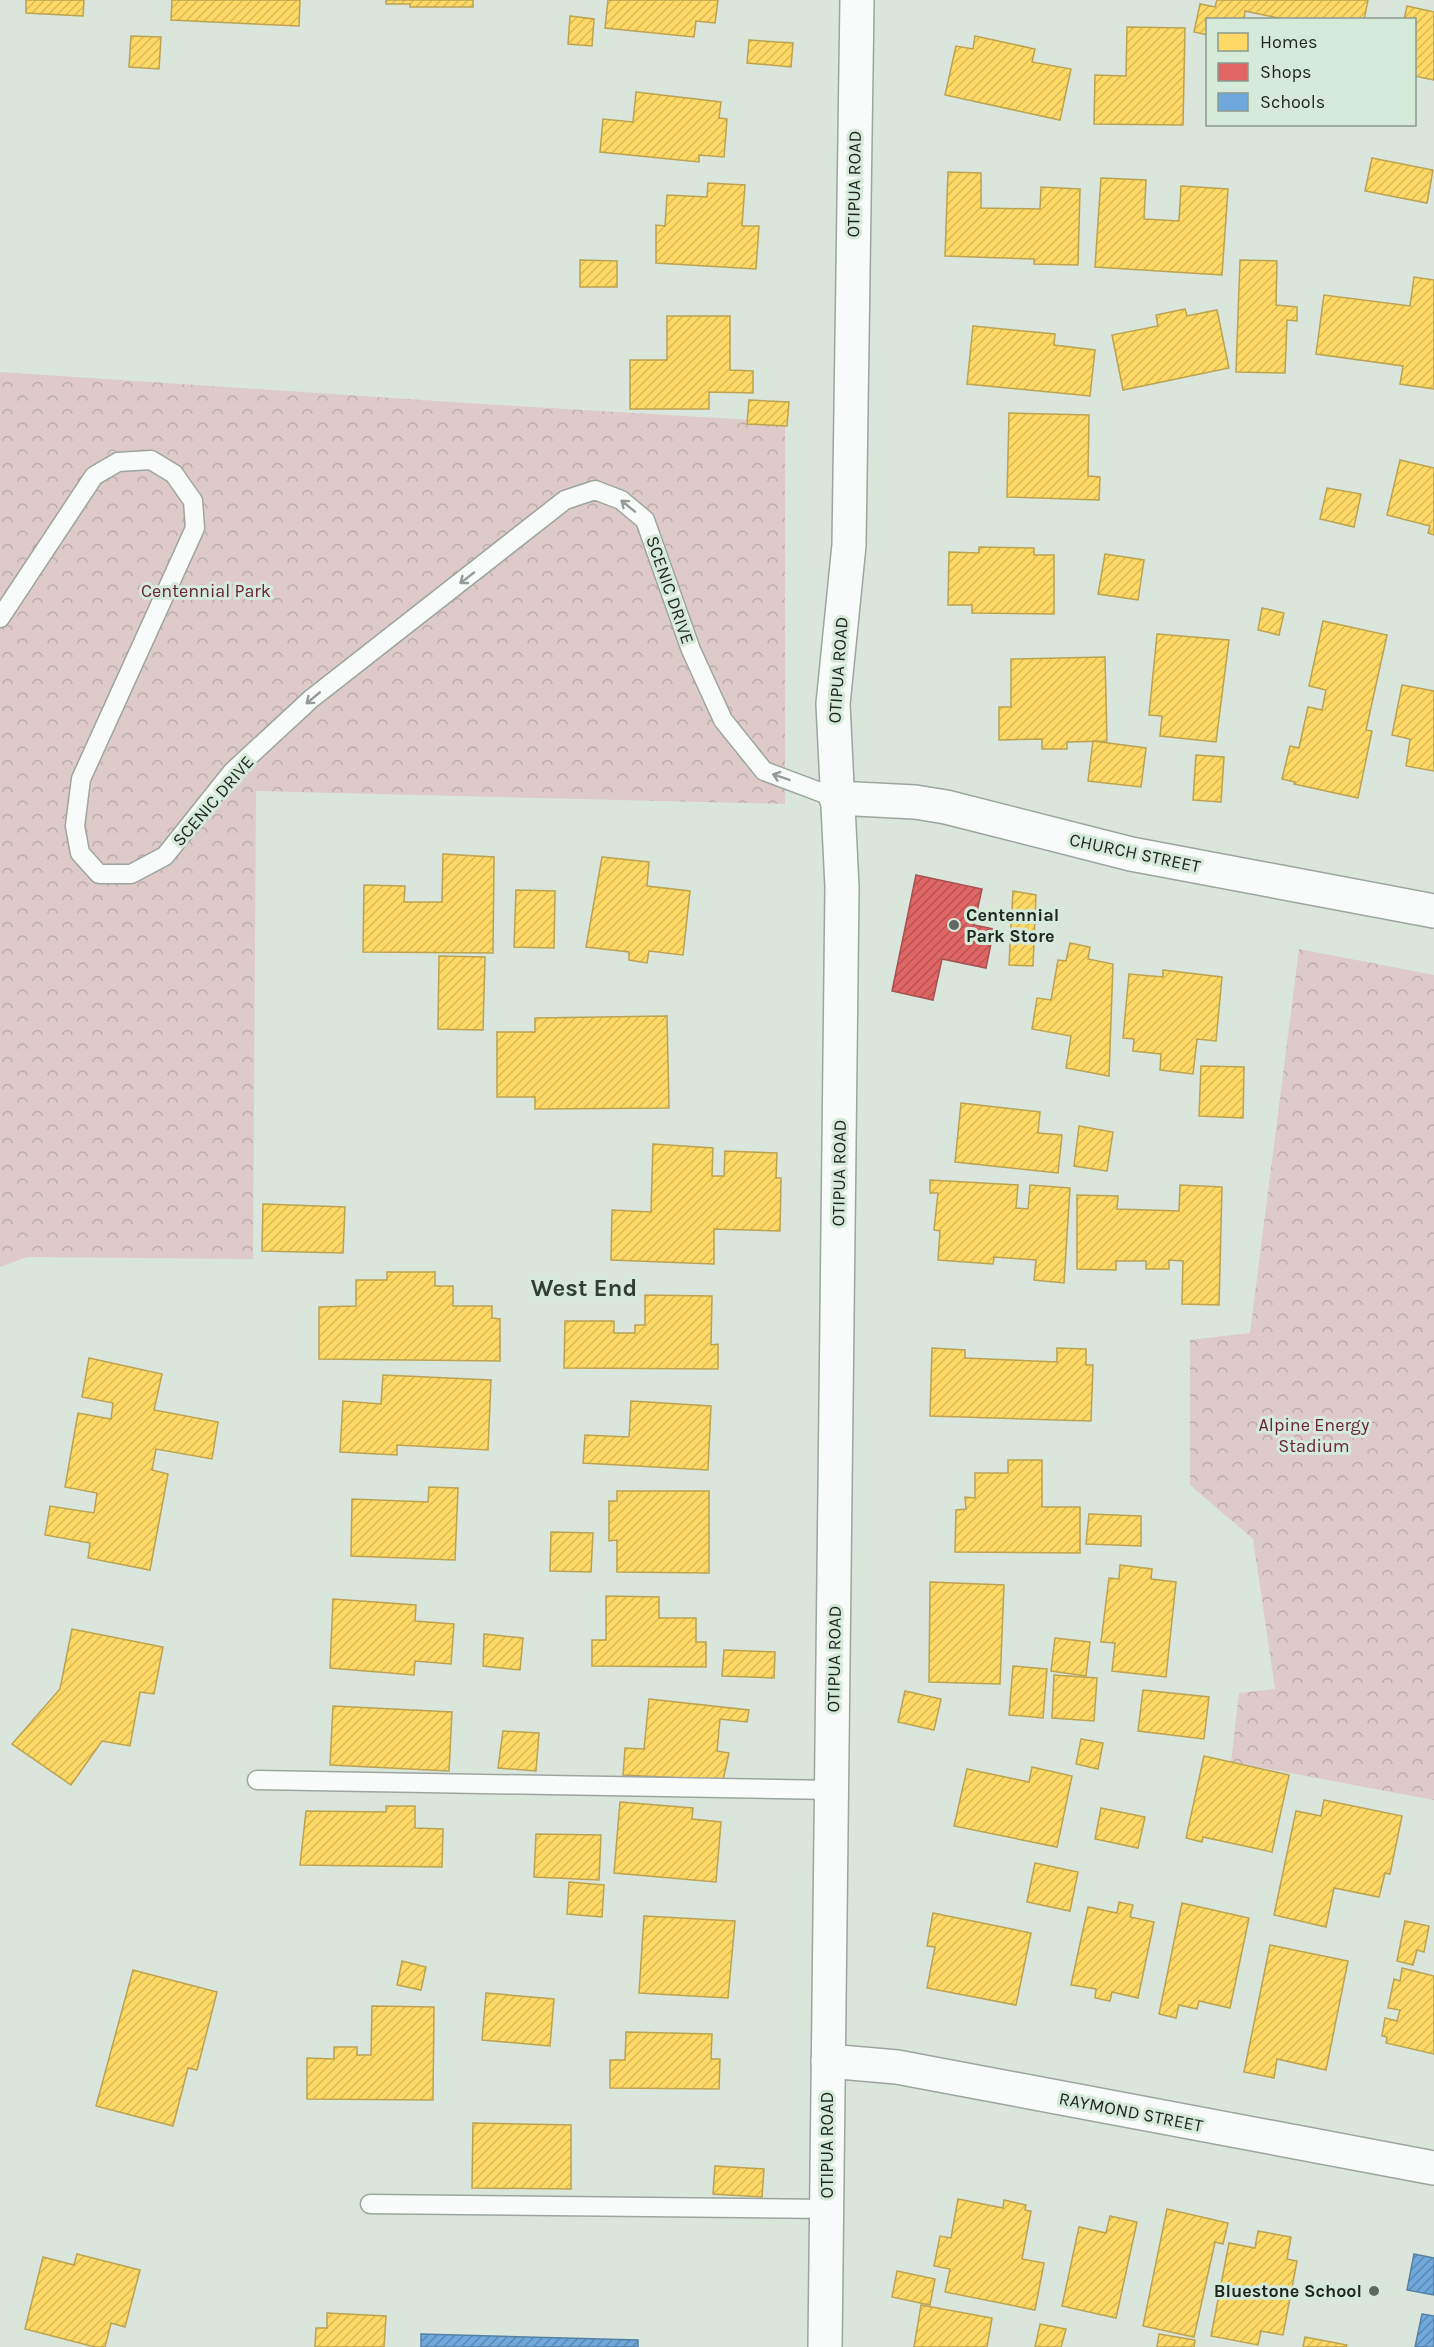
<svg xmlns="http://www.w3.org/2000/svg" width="1434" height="2347" font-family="Karla,sans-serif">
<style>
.forest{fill:url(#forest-crowns)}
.homes{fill:url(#homes-hatch);stroke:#bba351;stroke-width:1.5}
.shops{fill:url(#shops-hatch);stroke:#a65251;stroke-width:1.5}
.schools{fill:url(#schools-hatch);stroke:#5681a3;stroke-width:1.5}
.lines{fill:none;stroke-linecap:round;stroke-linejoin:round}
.service-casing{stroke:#9ca59e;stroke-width:21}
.minor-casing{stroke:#9ca59e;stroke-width:36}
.tertiary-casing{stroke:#9ca59e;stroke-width:36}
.service{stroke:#f9fbfa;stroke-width:18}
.minor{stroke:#f9fbfa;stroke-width:33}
.tertiary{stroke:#f9fbfa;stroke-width:33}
.oneway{stroke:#969b97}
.poi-dot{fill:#5f6861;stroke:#d5ead9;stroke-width:2}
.labels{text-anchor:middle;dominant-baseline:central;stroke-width:6;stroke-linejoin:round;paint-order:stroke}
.street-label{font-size:18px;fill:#1d251f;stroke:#d5ead9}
.park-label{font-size:18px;fill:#682335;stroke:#d5ead9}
.poi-label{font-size:18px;font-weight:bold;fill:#1d251f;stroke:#d5ead9;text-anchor:start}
.district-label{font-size:24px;font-weight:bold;fill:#2f4032;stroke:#d5ead9}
</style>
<defs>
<pattern id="forest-crowns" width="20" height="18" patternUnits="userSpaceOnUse" patternTransform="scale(1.5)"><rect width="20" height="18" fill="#ddcac9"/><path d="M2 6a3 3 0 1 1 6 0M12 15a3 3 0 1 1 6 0" fill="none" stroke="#bdadac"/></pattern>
<pattern id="homes-hatch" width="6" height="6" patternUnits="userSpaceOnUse" patternTransform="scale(1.5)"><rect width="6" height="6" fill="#ffd966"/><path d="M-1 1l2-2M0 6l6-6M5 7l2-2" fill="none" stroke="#daba58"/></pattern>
<pattern id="shops-hatch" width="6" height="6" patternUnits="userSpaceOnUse" patternTransform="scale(1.5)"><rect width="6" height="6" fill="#e06666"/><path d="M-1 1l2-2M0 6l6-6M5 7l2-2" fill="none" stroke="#b55453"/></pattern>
<pattern id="schools-hatch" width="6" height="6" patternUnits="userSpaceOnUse" patternTransform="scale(1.5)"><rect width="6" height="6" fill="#6fa8dc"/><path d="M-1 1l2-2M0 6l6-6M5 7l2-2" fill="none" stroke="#5b89b2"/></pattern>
</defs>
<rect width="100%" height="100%" fill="#dae5dc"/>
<g class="forest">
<polygon points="0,372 482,404 785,422 785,804 256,791 253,1259 27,1257 0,1267"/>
<polygon points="1299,949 1434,975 1434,1800 1231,1762 1239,1693 1275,1689 1253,1539 1190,1485 1190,1340 1250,1333"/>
</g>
<g class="homes">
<polygon points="26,0 84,0 83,16 26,13"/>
<polygon points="172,0 300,0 299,26 171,20"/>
<polygon points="386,0 473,0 473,7 410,7 410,4 386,4"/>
<polygon points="608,0 718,0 715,23 696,21 694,37 605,28"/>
<polygon points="1217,0 1368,0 1364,20 1288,20 1245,11 1244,20 1208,20 1208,35 1194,32 1200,4 1215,7"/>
<polygon points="1407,6 1434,12 1434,80 1414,76 1414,20 1404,20"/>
<polygon points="570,16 594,19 592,46 568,44"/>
<polygon points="1127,27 1185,28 1183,125 1094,124 1095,75 1126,76"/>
<polygon points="131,36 161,37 159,69 129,67"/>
<polygon points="975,36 1035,49 1032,62 1071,69 1060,120 945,95 956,46 973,49"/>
<polygon points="749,40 793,43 791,67 747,63"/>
<polygon points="636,92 721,102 719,118 727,119 724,157 699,155 699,162 600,152 603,119 633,122"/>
<polygon points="1372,158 1433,170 1427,203 1365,191"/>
<polygon points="948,172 981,173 981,208 1040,209 1041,187 1080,189 1078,265 1034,264 1034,259 945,256"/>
<polygon points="1101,178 1146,180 1144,219 1179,221 1181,186 1228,189 1222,275 1095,267"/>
<polygon points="708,183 745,185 742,226 759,226 756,269 656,263 656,225 665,226 667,195 707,197"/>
<polygon points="580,260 617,261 617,287 580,287"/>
<polygon points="1240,260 1277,261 1276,305 1297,307 1297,321 1287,320 1285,373 1236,372"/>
<polygon points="1414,277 1434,280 1434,389 1400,384 1403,366 1316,354 1324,295 1410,306"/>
<polygon points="1185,309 1187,316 1217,310 1229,368 1123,390 1112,335 1158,326 1156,315"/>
<polygon points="667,316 730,316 730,370 753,371 753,393 709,392 709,409 630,409 630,360 667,360"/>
<polygon points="973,326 1055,334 1054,345 1095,350 1090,396 967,384"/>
<polygon points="749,400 789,402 787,426 747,424"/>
<polygon points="1009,413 1089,415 1088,476 1100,477 1099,500 1007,497"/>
<polygon points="1400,460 1434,468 1434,535 1428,533 1430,526 1387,515"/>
<polygon points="1327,488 1361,494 1354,527 1320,519"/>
<polygon points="979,547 1034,548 1034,555 1054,555 1054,614 972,613 972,605 948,605 949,552 979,553"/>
<polygon points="1105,554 1144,560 1138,600 1098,594"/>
<polygon points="1262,608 1284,613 1279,635 1258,630"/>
<polygon points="1323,621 1387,635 1366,730 1372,731 1358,798 1294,784 1295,782 1282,779 1290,746 1299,748 1308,707 1322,710 1326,690 1309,686"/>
<polygon points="1157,634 1229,640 1216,742 1160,736 1162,716 1149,715"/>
<polygon points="1105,657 1107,741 1067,742 1067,749 1042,749 1042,739 999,740 999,707 1011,707 1011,659"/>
<polygon points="1402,685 1434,691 1434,771 1406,766 1410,739 1392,735"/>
<polygon points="1093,741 1146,748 1141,787 1088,781"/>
<polygon points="1196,755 1224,757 1221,802 1193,800"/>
<polygon points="443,854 494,857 493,953 363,952 364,885 405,886 404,902 442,902"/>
<polygon points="602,857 649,862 647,886 690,891 683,955 649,951 647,963 629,960 629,952 586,947"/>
<polygon points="516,890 555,891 554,948 514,947"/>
<polygon points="1013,891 1036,895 1033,966 1009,965"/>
<polygon points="1070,943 1090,947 1088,959 1113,964 1109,1076 1066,1068 1071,1036 1032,1029 1037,998 1051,1000 1058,960 1066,961"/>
<polygon points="439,956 485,957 483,1030 438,1029"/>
<polygon points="1163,970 1222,977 1216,1041 1197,1039 1193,1074 1160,1070 1161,1054 1133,1051 1134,1039 1123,1038 1129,974 1163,977"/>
<polygon points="667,1016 669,1108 535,1109 535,1097 497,1097 497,1032 535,1032 535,1018"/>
<polygon points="1201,1066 1244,1067 1243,1118 1199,1116"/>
<polygon points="961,1103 1040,1112 1038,1133 1062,1135 1058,1173 955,1162"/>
<polygon points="1079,1126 1113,1132 1107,1171 1074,1166"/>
<polygon points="653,1144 713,1148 712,1176 724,1176 725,1151 777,1153 776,1178 781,1178 780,1231 714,1229 714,1264 611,1260 612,1210 651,1212"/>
<polygon points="930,1180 1018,1185 1016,1208 1028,1209 1030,1185 1070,1188 1064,1283 1034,1280 1036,1260 994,1257 993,1264 938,1260 940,1231 934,1230 938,1193 930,1193"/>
<polygon points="1180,1185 1222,1187 1219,1305 1182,1304 1183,1261 1169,1260 1169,1269 1146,1269 1146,1261 1116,1261 1116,1270 1077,1269 1077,1195 1118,1196 1117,1209 1179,1211"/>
<polygon points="263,1204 345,1207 343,1253 262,1251"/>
<polygon points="387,1272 435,1272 435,1286 453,1286 453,1306 492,1306 492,1318 500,1319 500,1361 319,1359 319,1307 356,1306 356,1280 387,1280"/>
<polygon points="645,1295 712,1296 711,1345 718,1344 718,1369 564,1368 565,1321 614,1321 614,1333 635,1333 635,1325 645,1325"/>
<polygon points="932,1348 965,1350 965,1358 1057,1362 1057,1348 1086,1349 1086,1365 1093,1365 1091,1421 930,1416"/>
<polygon points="89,1358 162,1374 154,1410 218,1422 212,1459 156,1449 152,1470 168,1474 150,1570 88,1558 90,1543 45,1535 50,1506 94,1513 97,1493 65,1487 78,1413 111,1419 113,1403 82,1397"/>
<polygon points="383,1375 491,1380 488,1450 397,1445 397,1455 340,1452 343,1401 381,1404"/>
<polygon points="631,1401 711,1406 708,1470 583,1463 585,1435 629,1437"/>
<polygon points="1008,1460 1042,1460 1042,1507 1080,1507 1080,1553 955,1552 956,1510 966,1509 965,1497 975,1498 975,1473 1008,1473"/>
<polygon points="429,1487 458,1488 455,1560 351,1556 352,1499 428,1502"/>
<polygon points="617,1491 709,1491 709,1573 617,1572 617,1540 609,1541 609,1501 617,1501"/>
<polygon points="1089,1514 1141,1516 1141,1546 1086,1544"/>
<polygon points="551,1532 593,1533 591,1572 550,1571"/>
<polygon points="1120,1565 1152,1569 1151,1579 1176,1582 1166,1677 1112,1671 1115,1643 1101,1642 1109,1578 1119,1579"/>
<polygon points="930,1582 1004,1585 1000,1684 929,1682"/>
<polygon points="606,1596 659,1597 659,1618 696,1618 696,1642 706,1642 706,1667 592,1666 592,1640 606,1640"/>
<polygon points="333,1599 416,1605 415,1621 454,1624 451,1664 415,1661 414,1675 330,1668"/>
<polygon points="72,1629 163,1647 154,1694 140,1692 130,1746 102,1741 71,1785 12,1744 60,1689"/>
<polygon points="484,1634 523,1638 520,1670 483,1666"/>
<polygon points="1055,1638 1090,1642 1086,1676 1051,1671"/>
<polygon points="724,1650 775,1652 774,1678 722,1676"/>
<polygon points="1013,1666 1047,1669 1043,1718 1009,1715"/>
<polygon points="1054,1675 1097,1678 1094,1721 1052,1718"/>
<polygon points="1143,1690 1209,1697 1204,1739 1138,1731"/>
<polygon points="905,1691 941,1699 934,1730 898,1722"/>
<polygon points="649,1699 749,1710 747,1722 720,1719 717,1751 729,1753 723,1780 623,1775 625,1748 644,1749"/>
<polygon points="333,1706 452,1712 449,1771 330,1765"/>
<polygon points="503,1731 539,1733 536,1771 498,1768"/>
<polygon points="1081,1739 1103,1743 1098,1769 1076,1764"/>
<polygon points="1204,1756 1289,1775 1272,1852 1203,1837 1202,1842 1186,1838"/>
<polygon points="1032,1767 1072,1776 1057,1847 954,1826 967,1769 1029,1782"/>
<polygon points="1324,1800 1402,1816 1390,1874 1385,1873 1379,1897 1334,1888 1326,1927 1274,1915 1296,1811 1321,1816"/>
<polygon points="620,1802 693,1808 692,1819 721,1822 716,1882 614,1873"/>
<polygon points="386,1806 415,1806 415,1828 443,1829 442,1867 300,1865 306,1811 386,1812"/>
<polygon points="1101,1808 1145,1817 1138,1848 1095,1839"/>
<polygon points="536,1834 601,1835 599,1880 534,1877"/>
<polygon points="1035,1863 1078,1872 1070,1911 1027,1902"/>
<polygon points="569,1882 604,1885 602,1917 567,1914"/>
<polygon points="1119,1902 1133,1905 1130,1917 1154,1922 1138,1998 1112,1992 1110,2001 1095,1998 1096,1989 1071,1985 1088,1907 1117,1913"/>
<polygon points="1182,1903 1249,1918 1230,2008 1199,2001 1197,2009 1179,2005 1176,2018 1159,2014"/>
<polygon points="933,1913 1031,1933 1016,2005 927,1988 935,1947 927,1946"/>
<polygon points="644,1916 735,1921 728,1998 639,1993"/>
<polygon points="1405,1921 1429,1926 1424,1952 1417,1950 1413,1965 1397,1961"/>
<polygon points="1270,1945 1348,1961 1326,2070 1277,2059 1274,2078 1244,2072"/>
<polygon points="402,1961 426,1967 421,1990 397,1985"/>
<polygon points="1402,1968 1434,1976 1434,2054 1386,2043 1387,2037 1382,2036 1385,2018 1397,2021 1400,2010 1388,2008 1394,1979 1400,1981"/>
<polygon points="133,1970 217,1992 197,2070 188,2068 173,2126 96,2106"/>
<polygon points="486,1993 554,1999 550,2046 482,2040"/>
<polygon points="372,2006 434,2007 433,2100 307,2099 307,2058 334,2059 334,2047 357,2047 357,2055 371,2055"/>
<polygon points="626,2032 712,2034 711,2059 720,2059 719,2089 610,2088 610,2060 625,2060"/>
<polygon points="473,2123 571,2125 571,2189 472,2188"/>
<polygon points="715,2166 764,2169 762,2197 713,2194"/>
<polygon points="958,2199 1003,2208 1004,2200 1026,2205 1025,2210 1031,2211 1022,2259 1044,2263 1035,2310 945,2292 950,2269 934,2266 940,2236 951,2238"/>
<polygon points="1167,2209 1228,2223 1223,2244 1215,2242 1194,2337 1143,2326"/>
<polygon points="1110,2216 1137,2222 1116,2318 1062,2306 1079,2227 1106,2233"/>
<polygon points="1258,2231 1291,2237 1287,2259 1297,2261 1283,2335 1261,2331 1258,2345 1211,2336 1229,2243 1255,2248"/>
<polygon points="77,2254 140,2270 125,2327 111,2323 105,2347 95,2347 25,2329 43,2257 74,2265"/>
<polygon points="897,2271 935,2279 930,2305 892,2297"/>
<polygon points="921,2305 992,2318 987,2347 914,2347"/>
<polygon points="327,2313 386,2316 384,2347 315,2347 316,2328 327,2328"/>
<polygon points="1040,2324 1066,2329 1061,2347 1035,2347"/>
<polygon points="1159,2334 1195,2340 1194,2347 1157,2347"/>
<polygon points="1305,2337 1347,2345 1346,2347 1303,2347"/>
</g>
<polygon class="shops" points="916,875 982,889 974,925 994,929 986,968 942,959 933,1000 892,991"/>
<g class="schools">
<polygon points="1414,2254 1434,2258 1434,2295 1407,2290"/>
<polygon points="1422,2314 1434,2316 1434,2347 1415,2347"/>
<polygon points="421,2334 638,2340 638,2347 421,2347"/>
</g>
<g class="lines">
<g class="service-casing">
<g id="service">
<polyline points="0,618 94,476 118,462 151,460 174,474 193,501 195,528 81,779 75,826 80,853 99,874 131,874 165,856 232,772 311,699 565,500 595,490 621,500 645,520 691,650 723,720 764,771 836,798"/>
<polyline points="257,1780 832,1790"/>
<polyline points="370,2204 827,2209"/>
</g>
</g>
<g class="minor-casing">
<polyline id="minor" points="828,2061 897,2067 1434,2168"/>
</g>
<g class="tertiary-casing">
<g id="tertiary">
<polyline points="836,798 915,802 946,807 1131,854 1434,911"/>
<polyline points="825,2347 842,887 833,704 849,545 857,0"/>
</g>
</g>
<use href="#service" class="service"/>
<use href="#minor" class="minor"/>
<use href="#tertiary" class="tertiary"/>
</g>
<defs><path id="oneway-shaft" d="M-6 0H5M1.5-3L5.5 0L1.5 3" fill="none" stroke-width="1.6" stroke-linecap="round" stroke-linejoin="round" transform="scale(1.5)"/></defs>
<g class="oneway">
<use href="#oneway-shaft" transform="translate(628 506) rotate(-141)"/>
<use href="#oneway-shaft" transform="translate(467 578) rotate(142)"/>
<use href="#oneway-shaft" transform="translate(313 698) rotate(140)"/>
<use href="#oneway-shaft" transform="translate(781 777) rotate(-161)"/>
</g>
<g class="poi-dot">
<circle cx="954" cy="925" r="6"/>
<circle cx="1374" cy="2291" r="6"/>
</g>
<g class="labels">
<g class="street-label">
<text transform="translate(854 184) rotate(-89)">OTIPUA ROAD</text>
<text transform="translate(670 590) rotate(71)">SCENIC DRIVE</text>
<text transform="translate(838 670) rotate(-86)">OTIPUA ROAD</text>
<text transform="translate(213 801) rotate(-49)">SCENIC DRIVE</text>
<text transform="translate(1135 853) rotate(12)">CHURCH STREET</text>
<text transform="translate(839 1173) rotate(-89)">OTIPUA ROAD</text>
<text transform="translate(834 1659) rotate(-89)">OTIPUA ROAD</text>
<text transform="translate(1131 2112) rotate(11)">RAYMOND STREET</text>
<text transform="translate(827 2145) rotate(-90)">OTIPUA ROAD</text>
</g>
<g class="park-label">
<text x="206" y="591">Centennial Park</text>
<text x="1314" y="1425">Alpine Energy<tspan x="1314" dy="21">Stadium</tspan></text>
</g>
<g class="poi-label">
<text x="966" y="915">Centennial<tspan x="966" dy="21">Park Store</tspan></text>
<text x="1362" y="2291" text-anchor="end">Bluestone School</text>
</g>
<g class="district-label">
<text x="584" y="1288">West End</text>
</g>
</g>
<rect x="1206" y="18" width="210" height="108" fill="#d5ead9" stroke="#8b9b8f" stroke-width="1.5"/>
<rect x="1218" y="33" width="30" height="18" fill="#ffd966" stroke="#8b9b8f" stroke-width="1.5"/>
<text x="1260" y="48" font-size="18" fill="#1d251f">Homes</text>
<rect x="1218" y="63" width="30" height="18" fill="#e06666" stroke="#8b9b8f" stroke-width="1.5"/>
<text x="1260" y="78" font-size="18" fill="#1d251f">Shops</text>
<rect x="1218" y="93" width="30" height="18" fill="#6fa8dc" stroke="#8b9b8f" stroke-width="1.5"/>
<text x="1260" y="108" font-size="18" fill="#1d251f">Schools</text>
</svg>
